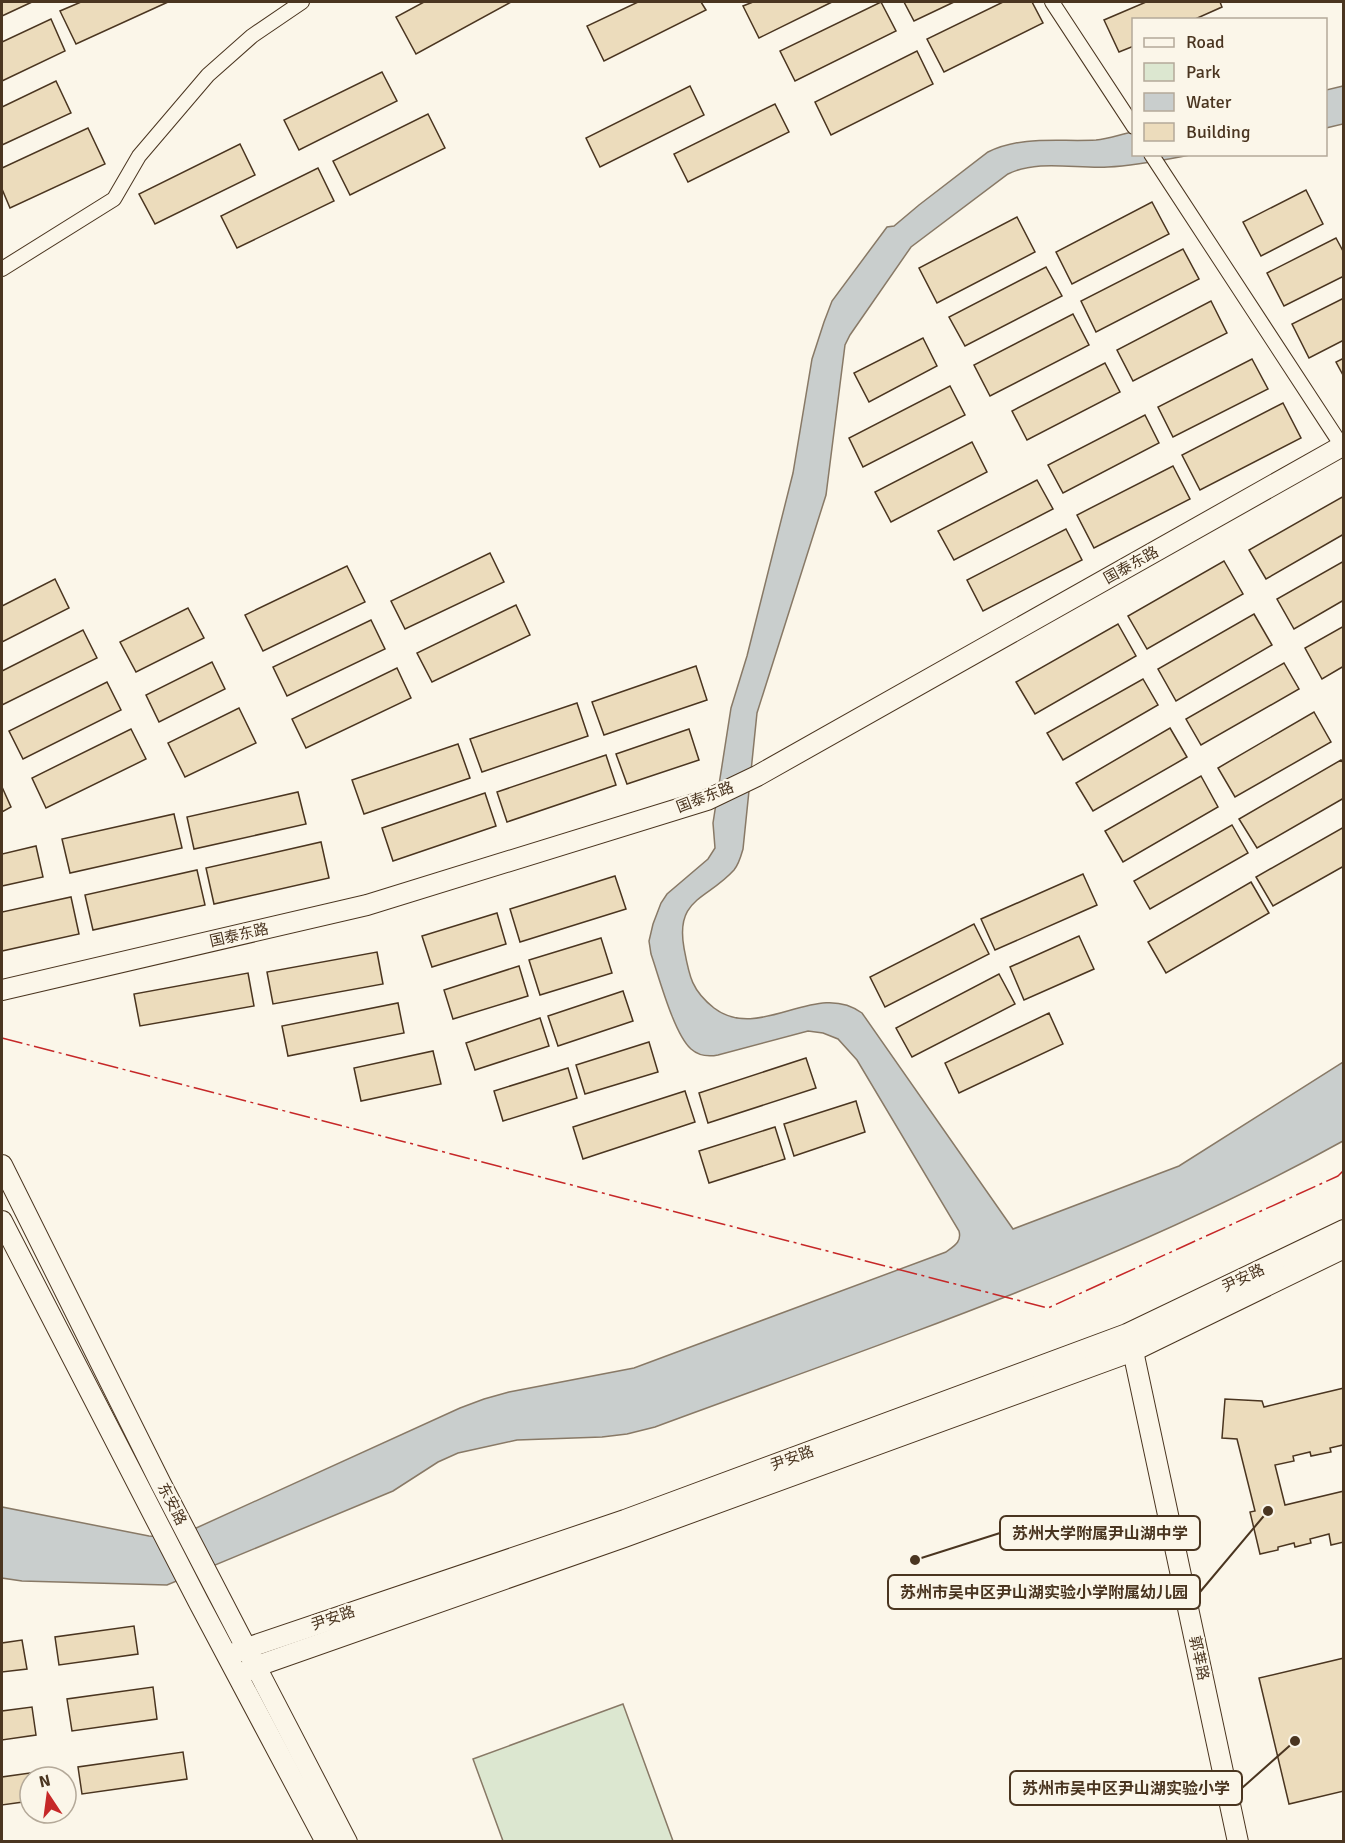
<svg xmlns="http://www.w3.org/2000/svg" width="1345" height="1843" font-family="Signika,'Noto Sans SC',sans-serif">
<style>
.green{fill:#dce7d0;stroke:#887966;stroke-width:1.5}
.water{fill:#c9cecd;stroke:#887966;stroke-width:1.5}
.building{fill:#ecdcbc;stroke:#4a3520;stroke-width:1.5}
.lines{fill:none;stroke-linecap:round;stroke-linejoin:round}
.street-casing{stroke:#4a3520;stroke-width:16}
.secondary-casing{stroke:#4a3520;stroke-width:22}
.street{stroke:#fbf6e9;stroke-width:14}
.secondary{stroke:#fbf6e9;stroke-width:20}
.power{stroke:#c62828;stroke-width:1.5;stroke-dasharray:21 4.5 3 4.5;stroke-linecap:butt}
.labels{text-anchor:middle;dominant-baseline:central;stroke-width:4.5;stroke-linejoin:round;paint-order:stroke}
.street-label{font-size:15px;fill:#4a3520;stroke:#fbf6e9}
.leader{fill:none;stroke:#4a3520;stroke-width:2}
.callout-dot{fill:#4a3520;stroke:#fbf6e9;stroke-width:2}
.callout{fill:#fbf6e9;stroke:#4a3520;stroke-width:2}
.callout-label{font-size:16px;text-anchor:middle;font-weight:bold;fill:#4a3520}
</style>
<rect width="100%" height="100%" fill="#fbf6e9"/>
<polygon class="green" points="623,1704 673,1841 503,1841 473,1759"/>
<g class="water">
<polygon points="1343,86 1343,124 1326,128 1326,90"/>
<path d="M1133 132 1134 154 1190 155C1164 160 1135 166 1108 167 1076 169 1038 159 1008 174L911 247 850 335 845 345 826 495 757 713 743 849C741 856 739 864 734 870 707 900 675 898 684 948 689 975 691 990 714 1008 760 1043 816 979 862 1013L1013 1229 1179 1166 1343 1062V1141C1125 1262 888 1341 655 1427L627 1434 602 1437 517 1440 458 1453 438 1462 393 1491 167 1585 22 1581 2 1578V1507L149 1536 168 1537 183 1534 460 1408 484 1399 509 1392 634 1368 946 1252C954 1246 962 1242 959 1231L857 1060 838 1039 823 1033 808 1031 718 1055C708 1057 699 1056 691 1049 674 1034 659 977 651 954L649 941 653 924 661 903 667 894 708 859 715 848 713 823 731 708 747 656 793 473 812 359 824 322 832 301 887 227 894 226 919 205 988 152C1023 135 1059 142 1096 140 1109 139 1121 134 1133 132Z"/>
</g>
<g class="building">
<polygon points="2,2 32,2 2,16"/>
<polygon points="81,2 168,2 76,44 60,11"/>
<polygon points="424,2 511,2 416,54 396,17"/>
<polygon points="638,2 701,2 706,10 604,61 587,26"/>
<polygon points="753,2 832,2 759,38 743,6"/>
<polygon points="881,2 896,31 795,81 780,51"/>
<polygon points="904,2 954,2 914,21"/>
<polygon points="1003,2 1032,2 1043,23 944,72 927,39"/>
<polygon points="1146,2 1220,2 1222,7 1193,20 1134,20 1134,46 1119,52 1104,20"/>
<polygon points="51,19 65,51 2,81 2,42"/>
<polygon points="917,51 933,84 831,135 815,102"/>
<polygon points="382,72 397,101 299,150 284,120"/>
<polygon points="56,81 71,113 2,145 2,107"/>
<polygon points="690,86 704,115 600,167 586,138"/>
<polygon points="775,104 789,132 688,182 674,154"/>
<polygon points="428,114 445,148 350,195 333,161"/>
<polygon points="88,128 105,164 10,208 2,189 2,168"/>
<polygon points="240,144 255,175 155,224 139,194"/>
<polygon points="318,168 334,201 237,248 221,216"/>
<polygon points="1306,190 1323,224 1261,256 1243,222"/>
<polygon points="1152,202 1169,234 1072,284 1056,252"/>
<polygon points="1017,217 1035,252 937,303 919,268"/>
<polygon points="1336,238 1344,253 1344,276 1284,306 1267,273"/>
<polygon points="1183,249 1199,279 1096,332 1081,301"/>
<polygon points="1046,267 1062,296 965,346 949,317"/>
<polygon points="1344,298 1344,340 1309,358 1292,324"/>
<polygon points="1211,301 1227,333 1133,381 1117,350"/>
<polygon points="1073,314 1089,345 990,396 974,365"/>
<polygon points="923,338 937,366 869,402 854,373"/>
<polygon points="1344,358 1344,377 1336,362"/>
<polygon points="1252,359 1268,389 1173,437 1158,407"/>
<polygon points="1105,363 1120,392 1027,440 1012,411"/>
<polygon points="950,386 965,415 863,467 849,438"/>
<polygon points="1283,403 1301,438 1200,490 1182,455"/>
<polygon points="1145,415 1159,443 1063,493 1048,465"/>
<polygon points="972,442 987,472 891,522 875,492"/>
<polygon points="1173,466 1190,499 1094,548 1077,515"/>
<polygon points="1037,480 1053,509 954,560 938,531"/>
<polygon points="1344,496 1344,534 1266,579 1249,550"/>
<polygon points="1066,529 1082,560 983,611 967,580"/>
<polygon points="490,553 504,582 405,629 391,601"/>
<polygon points="1224,561 1243,594 1147,649 1128,616"/>
<polygon points="1344,561 1344,600 1294,629 1277,599"/>
<polygon points="347,566 365,602 263,651 245,615"/>
<polygon points="55,579 69,608 2,642 2,606"/>
<polygon points="516,605 530,635 432,682 417,653"/>
<polygon points="188,608 204,638 136,672 120,642"/>
<polygon points="1254,614 1272,645 1176,701 1158,669"/>
<polygon points="371,620 385,649 287,696 273,667"/>
<polygon points="1118,624 1136,656 1035,714 1016,682"/>
<polygon points="1344,626 1344,666 1322,679 1305,648"/>
<polygon points="83,630 97,658 2,705 2,671"/>
<polygon points="212,662 225,689 159,722 146,695"/>
<polygon points="1284,663 1299,689 1201,745 1186,719"/>
<polygon points="696,666 707,700 604,735 592,702"/>
<polygon points="397,668 411,698 306,748 292,719"/>
<polygon points="1143,679 1158,705 1063,760 1047,733"/>
<polygon points="107,682 121,710 23,759 9,731"/>
<polygon points="577,703 588,736 482,772 470,739"/>
<polygon points="239,708 256,743 185,777 168,743"/>
<polygon points="1314,712 1331,742 1235,797 1218,768"/>
<polygon points="1170,728 1187,757 1093,811 1076,783"/>
<polygon points="131,729 146,759 46,808 32,778"/>
<polygon points="689,729 699,760 627,784 616,754"/>
<polygon points="458,744 470,778 364,814 352,780"/>
<polygon points="606,755 616,785 507,822 497,792"/>
<polygon points="1341,760 1344,764 1344,798 1257,848 1239,819"/>
<polygon points="1201,776 1218,807 1123,862 1105,831"/>
<polygon points="2,787 11,807 2,812"/>
<polygon points="298,792 306,824 194,849 187,817"/>
<polygon points="485,793 496,826 393,861 382,828"/>
<polygon points="174,814 182,848 70,873 62,839"/>
<polygon points="1232,825 1248,853 1150,909 1134,881"/>
<polygon points="1344,827 1344,866 1273,906 1256,877"/>
<polygon points="321,842 329,878 214,904 206,868"/>
<polygon points="36,846 43,877 2,886 2,854"/>
<polygon points="197,870 205,905 93,930 85,895"/>
<polygon points="1083,874 1097,905 995,950 981,919"/>
<polygon points="615,876 626,909 520,942 510,909"/>
<polygon points="1251,882 1269,913 1166,973 1148,942"/>
<polygon points="71,897 79,934 2,951 2,912"/>
<polygon points="497,913 506,944 432,967 422,936"/>
<polygon points="974,924 989,954 885,1007 870,977"/>
<polygon points="1079,936 1094,969 1024,1000 1010,967"/>
<polygon points="601,938 612,973 540,995 529,960"/>
<polygon points="377,952 383,984 273,1004 267,972"/>
<polygon points="519,966 528,996 453,1019 444,990"/>
<polygon points="248,973 254,1006 140,1026 134,994"/>
<polygon points="999,974 1015,1004 912,1057 896,1028"/>
<polygon points="623,991 633,1021 558,1046 548,1016"/>
<polygon points="398,1003 404,1033 288,1056 282,1026"/>
<polygon points="1049,1013 1063,1044 959,1093 945,1063"/>
<polygon points="540,1018 549,1046 475,1070 466,1043"/>
<polygon points="649,1042 658,1072 585,1094 576,1065"/>
<polygon points="433,1051 441,1084 361,1101 354,1068"/>
<polygon points="806,1058 816,1088 708,1123 699,1093"/>
<polygon points="568,1068 577,1098 503,1121 494,1091"/>
<polygon points="685,1091 695,1122 583,1159 573,1127"/>
<polygon points="856,1101 865,1132 794,1156 784,1124"/>
<polygon points="775,1127 785,1159 709,1183 699,1151"/>
<polygon points="1344,1388 1344,1448 1343,1445 1330,1448 1331,1452 1311,1456 1310,1452 1293,1456 1294,1461 1275,1465 1285,1505 1344,1491 1344,1542 1331,1545 1329,1534 1310,1539 1311,1543 1295,1547 1294,1543 1278,1547 1278,1550 1260,1554 1250,1512 1255,1511 1237,1439 1222,1438 1225,1399 1262,1401 1264,1407"/>
<polygon points="134,1626 138,1654 59,1665 55,1637"/>
<polygon points="22,1640 27,1669 2,1672 2,1643"/>
<polygon points="1344,1658 1344,1791 1289,1804 1259,1678"/>
<polygon points="153,1687 157,1719 72,1731 67,1699"/>
<polygon points="32,1707 36,1735 2,1740 2,1711"/>
<polygon points="183,1752 187,1779 82,1794 78,1767"/>
<polygon points="44,1771 45,1777 30,1777 30,1801 2,1805 2,1777"/>
</g>
<g class="lines">
<g class="street-casing">
<g id="street">
<polyline points="1052,2 1134,127"/>
<polyline points="1151,154 1342,446"/>
<polyline points="2,269 114,199 139,156 208,75 252,36 302,2"/>
</g>
</g>
<g class="secondary-casing">
<g id="secondary">
<polyline points="2,990 367,905 707,800 757,776 1344,445"/>
<polyline points="2,1165 161,1484 347,1842"/>
<polyline points="2,1221 198,1601 326,1842"/>
<polyline points="1129,1339 1133,1351 1238,1842"/>
<polyline points="228,1656 247,1648 625,1520 1127,1334 1344,1230"/>
<polyline points="239,1675 257,1666 624,1537 1133,1351 1344,1248"/>
</g>
</g>
<use href="#street" class="street"/>
<use href="#secondary" class="secondary"/>
<polyline class="power" points="2,1038 1048,1308 1338,1176 1344,1170"/>
</g>
<g class="labels">
<g class="street-label">
<text transform="translate(1131 565) rotate(-29)">国泰东路</text>
<text transform="translate(705 797) rotate(-21)">国泰东路</text>
<text transform="translate(239 935) rotate(-13)">国泰东路</text>
<text transform="translate(1243 1278) rotate(-25)">尹安路</text>
<text transform="translate(792 1458) rotate(-20)">尹安路</text>
<text transform="translate(172 1504) rotate(63)">东安路</text>
<text transform="translate(333 1618) rotate(-19)">尹安路</text>
<text transform="translate(1199 1658) rotate(78)">郭莘路</text>
</g>
</g>
<path class="leader" d="M915 1560L1000 1533M1268 1511L1200 1592M1295 1741L1242 1788"/>
<g class="callout-dot">
<circle cx="915" cy="1560" r="6"/>
<circle cx="1268" cy="1511" r="6"/>
<circle cx="1295" cy="1741" r="6"/>
</g>
<g class="callout">
<rect x="1000" y="1516" width="200" height="34" rx="6"/>
<rect x="888" y="1575" width="312" height="34" rx="6"/>
<rect x="1010" y="1771" width="232" height="34" rx="6"/>
</g>
<g class="callout-label">
<text x="1100" y="1539">苏州大学附属尹山湖中学</text>
<text x="1044" y="1598">苏州市吴中区尹山湖实验小学附属幼儿园</text>
<text x="1126" y="1794">苏州市吴中区尹山湖实验小学</text>
</g>
<rect width="1345" height="1843" fill="none" stroke="#4a3520" stroke-width="6"/>
<rect x="1132" y="18" width="195" height="138" fill="#fbf6e9" stroke="#b4a999" stroke-width="1.5"/>
<rect x="1144" y="38" width="30" height="9" fill="#fbf6e9" stroke="#b4a999" stroke-width="1.5"/>
<text x="1186" y="48" font-size="18" fill="#4a3520">Road</text>
<rect x="1144" y="63" width="30" height="18" fill="#dce7d0" stroke="#b4a999" stroke-width="1.5"/>
<text x="1186" y="78" font-size="18" fill="#4a3520">Park</text>
<rect x="1144" y="93" width="30" height="18" fill="#c9cecd" stroke="#b4a999" stroke-width="1.5"/>
<text x="1186" y="108" font-size="18" fill="#4a3520">Water</text>
<rect x="1144" y="123" width="30" height="18" fill="#ecdcbc" stroke="#b4a999" stroke-width="1.5"/>
<text x="1186" y="138" font-size="18" fill="#4a3520">Building</text>
<g transform="translate(48 1795) rotate(347)"><circle r="28" fill="#fbf6e9" stroke="#b4a999" stroke-width="1.5"/>
<path d="M0-4.5L10 22L0 15L-10 22Z" fill="#c62828"/>
<text y="-9" font-size="16" font-weight="bold" text-anchor="middle" fill="#4a3520">N</text>
</g>
</svg>
